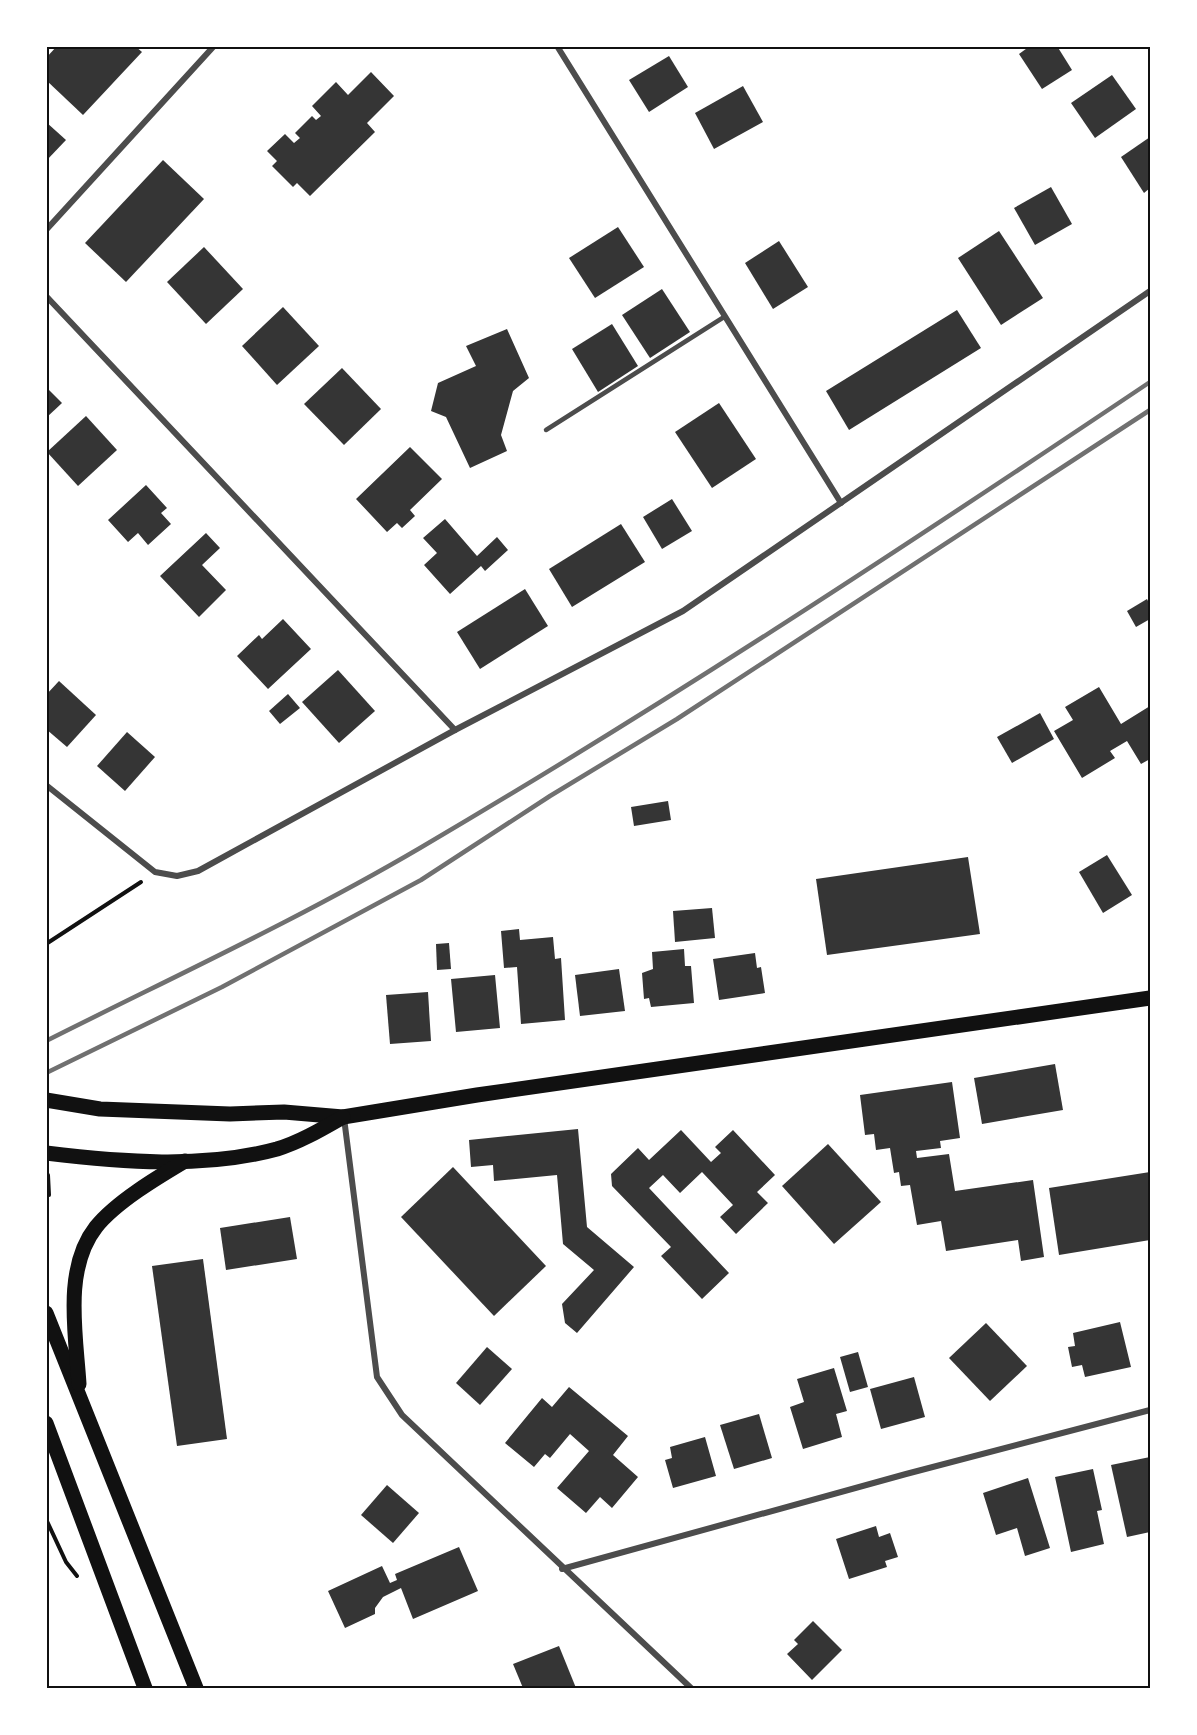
<svg xmlns="http://www.w3.org/2000/svg" width="1197" height="1735" font-family="Lato,sans-serif">
<style>
.building{fill:#353535}
.lines{fill:none;stroke-linecap:round;stroke-linejoin:round}
.path{stroke:#111;stroke-width:4}
.service{stroke:#4c4c4c;stroke-width:4.5}
.minor{stroke:#4c4c4c;stroke-width:6}
.primary{stroke:#111;stroke-width:15}
.rail{stroke:#707070;stroke-width:4.5}
.neatline{fill:none;stroke:#111;stroke-width:2}
</style>
<rect width="100%" height="100%" fill="#fff"/>
<g class="building">
<polygon points="57,46 135,46 142,52 83,115 46,80 46,58"/>
<polygon points="1030,46 1057,46 1072,70 1042,89 1019,54"/>
<polygon points="669,56 688,87 649,112 629,80"/>
<polygon points="371,72 394,96 367,123 375,132 310,196 297,183 293,187 272,166 277,161 267,151 285,134 294,143 300,138 295,133 312,116 316,120 321,116 312,106 336,82 348,95"/>
<polygon points="1112,75 1136,109 1095,138 1071,103"/>
<polygon points="743,86 763,122 714,149 695,113"/>
<polygon points="46,122 66,140 46,161"/>
<polygon points="1150,137 1150,188 1144,193 1121,157"/>
<polygon points="163,160 204,199 126,282 85,243"/>
<polygon points="1051,187 1072,224 1035,245 1014,208"/>
<polygon points="618,227 644,267 595,298 569,258"/>
<polygon points="999,231 1043,298 1001,325 958,258"/>
<polygon points="779,241 808,287 773,309 745,263"/>
<polygon points="204,247 243,289 206,324 167,282"/>
<polygon points="662,289 690,332 650,358 622,315"/>
<polygon points="283,307 319,346 277,385 242,346"/>
<polygon points="957,310 981,348 849,430 826,391"/>
<polygon points="612,324 638,366 598,392 572,349"/>
<polygon points="507,329 529,378 513,391 501,435 507,451 470,468 446,417 431,411 438,383 476,366 466,346"/>
<polygon points="342,368 381,409 344,445 304,404"/>
<polygon points="46,387 62,403 46,418"/>
<polygon points="719,403 756,459 712,488 675,432"/>
<polygon points="86,416 117,450 78,486 47,452"/>
<polygon points="410,447 442,479 410,510 415,516 402,528 397,523 387,532 356,499"/>
<polygon points="146,485 167,508 161,513 171,524 148,545 138,533 128,542 108,520"/>
<polygon points="672,499 692,531 662,549 643,517"/>
<polygon points="445,519 477,556 497,537 508,550 485,571 481,566 450,594 424,565 437,553 423,538"/>
<polygon points="621,524 645,562 572,607 549,569"/>
<polygon points="206,533 220,548 202,565 226,590 199,617 160,576"/>
<polygon points="525,589 548,626 480,669 457,632"/>
<polygon points="1147,599 1150,605 1150,619 1136,627 1127,611"/>
<polygon points="283,619 311,649 268,689 237,656 259,635 262,639"/>
<polygon points="338,670 375,711 339,743 302,702"/>
<polygon points="59,681 96,715 67,747 46,729 46,695"/>
<polygon points="1099,687 1121,724 1150,706 1150,759 1141,764 1127,741 1110,751 1115,758 1082,778 1054,731 1073,720 1065,707"/>
<polygon points="288,694 300,708 280,724 269,711"/>
<polygon points="1040,713 1054,739 1012,763 997,737"/>
<polygon points="127,732 155,757 125,791 97,766"/>
<polygon points="668,801 671,820 634,826 631,807"/>
<polygon points="1107,855 1132,895 1103,913 1079,872"/>
<polygon points="968,857 980,934 827,955 816,879"/>
<polygon points="712,908 715,938 675,942 673,911"/>
<polygon points="519,929 520,940 553,937 555,959 561,958 565,1020 521,1024 517,967 504,968 501,931"/>
<polygon points="449,943 451,969 437,970 436,944"/>
<polygon points="684,949 685,966 691,966 694,1003 651,1007 649,998 644,999 642,973 653,969 652,952"/>
<polygon points="755,953 757,968 761,967 765,993 719,1000 713,959"/>
<polygon points="619,969 625,1011 580,1016 575,975"/>
<polygon points="495,975 500,1028 456,1032 451,979"/>
<polygon points="428,992 431,1041 390,1044 386,995"/>
<polygon points="1055,1064 1063,1110 982,1124 974,1078"/>
<polygon points="952,1082 960,1138 940,1141 941,1148 916,1151 917,1158 949,1154 955,1191 1033,1180 1044,1257 1021,1261 1018,1240 946,1251 941,1221 917,1225 910,1185 901,1186 899,1172 894,1173 890,1148 876,1150 874,1134 865,1135 860,1095"/>
<polygon points="578,1129 587,1227 634,1267 577,1333 565,1323 562,1304 594,1270 563,1244 557,1175 494,1181 493,1165 471,1167 469,1140"/>
<polygon points="681,1130 711,1162 721,1153 715,1147 733,1130 775,1175 757,1192 768,1203 736,1234 720,1217 733,1205 702,1172 680,1193 663,1175 649,1188 729,1273 702,1299 661,1256 671,1247 612,1186 611,1174 638,1148 649,1160"/>
<polygon points="828,1144 881,1202 834,1244 782,1186"/>
<polygon points="453,1167 546,1266 494,1316 401,1217"/>
<polygon points="1150,1172 1150,1240 1059,1255 1049,1188"/>
<polygon points="290,1217 297,1259 226,1270 220,1228"/>
<polygon points="203,1259 227,1439 177,1446 152,1266"/>
<polygon points="1120,1322 1131,1367 1085,1377 1082,1365 1072,1367 1068,1347 1075,1346 1073,1333"/>
<polygon points="986,1323 1027,1366 990,1401 949,1358"/>
<polygon points="487,1347 512,1369 480,1405 456,1383"/>
<polygon points="858,1352 868,1387 850,1392 840,1357"/>
<polygon points="834,1368 847,1411 836,1414 842,1437 803,1449 790,1407 804,1402 797,1379"/>
<polygon points="914,1377 925,1417 881,1429 870,1389"/>
<polygon points="569,1387 628,1436 613,1455 638,1477 612,1508 600,1497 586,1513 557,1488 589,1451 570,1434 550,1458 545,1454 534,1467 505,1443 542,1398 552,1407"/>
<polygon points="759,1414 772,1458 734,1469 720,1425"/>
<polygon points="705,1437 716,1476 673,1488 665,1460 672,1458 670,1447"/>
<polygon points="1150,1457 1150,1532 1127,1537 1111,1465"/>
<polygon points="1093,1469 1102,1510 1097,1511 1104,1544 1071,1552 1055,1477"/>
<polygon points="1028,1478 1050,1548 1025,1556 1017,1528 996,1535 983,1493"/>
<polygon points="387,1485 419,1513 393,1543 361,1515"/>
<polygon points="876,1526 879,1537 890,1533 898,1557 885,1561 887,1567 849,1579 836,1539"/>
<polygon points="459,1547 478,1591 413,1619 401,1588 383,1597 375,1608 375,1614 345,1628 328,1591 382,1566 390,1583 397,1580 395,1574"/>
<polygon points="813,1621 842,1650 812,1680 787,1654 798,1644 794,1640"/>
<polygon points="559,1646 576,1688 523,1688 513,1664"/>
</g>
<g class="lines">
<g class="path">
<polyline points="46,944 141,882"/>
<polyline points="48,1175 49,1195"/>
<polyline points="46,1519 66,1562 77,1576"/>
</g>
<polyline class="service" points="546,430 724,317"/>
<g class="minor">
<polyline points="557,46 841,503"/>
<polyline points="46,230 214,46"/>
<polyline points="46,296 455,730"/>
<polyline points="46,785 155,872 177,876 198,871 455,730 683,611 1150,291"/>
<polyline points="344,1118 377,1377 402,1415 691,1688"/>
<polyline points="562,1569 906,1474 1150,1410"/>
</g>
<g class="primary">
<polyline points="46,1100 100,1109 230,1114 284,1112 343,1117 477,1095 1150,998"/>
<path d="M46 1153C120 1162 204 1169 277 1149 300 1142 322 1129 343 1117"/>
<polyline points="46,1313 196,1688"/>
<path d="M79 1384C76 1335 63 1269 96 1227 116 1202 158 1177 185 1161"/>
<polyline points="46,1423 145,1688"/>
</g>
<g class="rail">
<path d="M46 1041C171 978 299 919 420 848 669 702 910 543 1150 382"/>
<polyline points="46,1073 222,987 421,880 550,796 677,719 1150,410"/>
</g>
</g>
<rect width="1197" height="1735" fill="none" stroke="#ffffff" stroke-width="96"/>
<rect x="48" y="48" width="1101" height="1639" class="neatline"/>
</svg>
